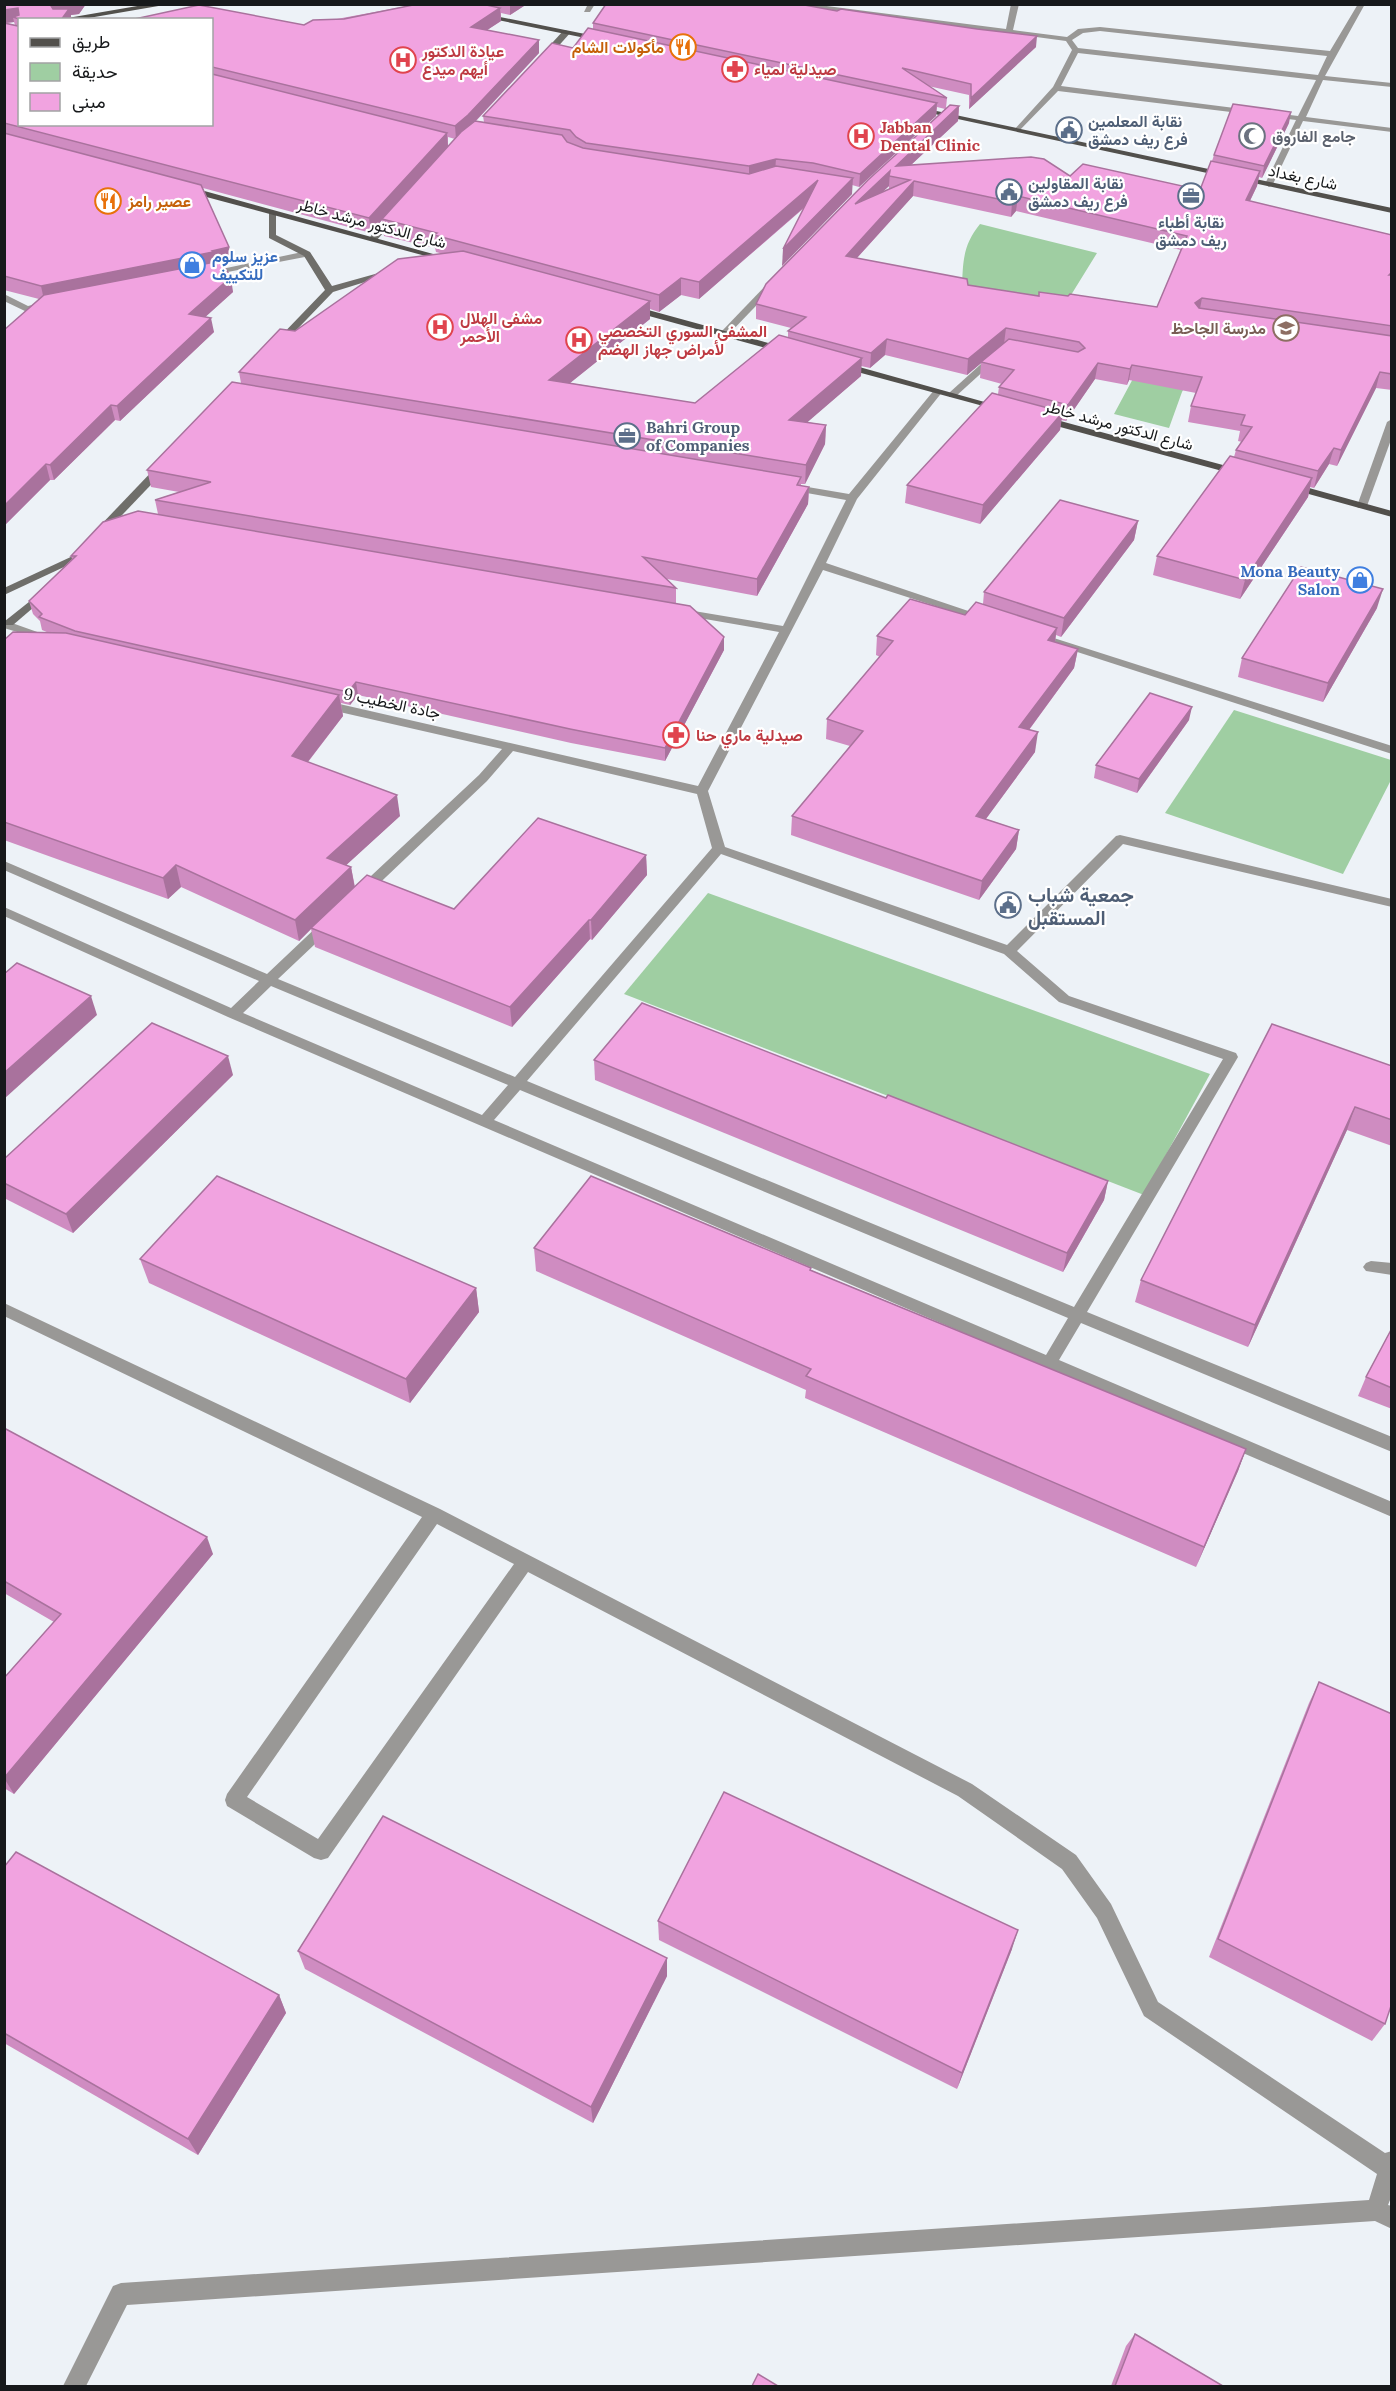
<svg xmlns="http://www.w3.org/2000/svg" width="1396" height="2391" font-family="Lora,Vazirmatn,serif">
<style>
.green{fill:#9fcea2}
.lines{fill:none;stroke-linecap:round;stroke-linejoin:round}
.lane{fill:#999896;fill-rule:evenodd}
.street{fill:#999896;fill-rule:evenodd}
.secondary{fill:#6f6e6a;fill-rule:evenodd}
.primary{fill:#52504c;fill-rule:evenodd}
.wall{fill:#cf8cc1;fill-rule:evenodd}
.shaded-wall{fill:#a9729d}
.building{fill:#f1a3e0;stroke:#a9729d;stroke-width:1.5;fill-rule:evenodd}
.labels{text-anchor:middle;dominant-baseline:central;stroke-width:4.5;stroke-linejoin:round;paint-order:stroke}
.far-food-label{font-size:16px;font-weight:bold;fill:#c56008;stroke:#fff;text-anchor:end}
.far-health-label{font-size:16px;font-weight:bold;fill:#be3a42;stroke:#fff;text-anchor:start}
.far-service-label{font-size:16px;font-weight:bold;fill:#4e5e75;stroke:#fff;text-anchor:start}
.far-worship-label{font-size:16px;font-weight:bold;fill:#5b616d;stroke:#fff;text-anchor:start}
.far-street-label{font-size:16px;fill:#17191b;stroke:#fff}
.far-shop-label{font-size:16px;font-weight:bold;fill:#366cbe;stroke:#fff;text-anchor:start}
.far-education-label{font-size:16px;font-weight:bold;fill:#785e54;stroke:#fff;text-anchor:end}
.service-label{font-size:20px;font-weight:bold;fill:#4e5e75;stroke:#fff;text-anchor:start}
</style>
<rect width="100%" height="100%" fill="#edf2f7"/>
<g class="green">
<path d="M980 224 1097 253 1063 308 962 287C963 261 963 245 980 224Z"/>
<polygon points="1150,347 1200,357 1182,392 1169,428 1114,414"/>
<polygon points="1234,710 1391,760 1391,780 1343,874 1165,813"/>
<polygon points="708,893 1210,1074 1144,1195 624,994"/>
</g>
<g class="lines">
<g class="lane">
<polygon points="588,4 595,4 590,12 584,12"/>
<polygon points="991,355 999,357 955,397 949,397 949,393"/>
<polygon points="1371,1261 1392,1263 1392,1275 1366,1271 1363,1267 1366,1263"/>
</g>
<g class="street">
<path d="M787 4H811L1006 29 1011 4H1019L1013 30 1067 37 1078 29 1100 27 1330 51 1358 4H1365L1325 76 1392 83V87L1323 80 1306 117 1392 128V132L1303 121 1273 184 1269 187 1265 184 1296 120 1058 91 1018 132 1014 130 1053 87 1072 50 1066 41ZM1100 31 1327 56 1318 75 1078 48 1072 40 1083 33ZM1078 53 1316 80 1298 116 1061 86Z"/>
<polygon points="307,251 311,254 310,256 207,276 203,273"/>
<polygon points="769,282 777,284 727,336 721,336 721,332"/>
<polygon points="4,294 28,306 48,301 53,304 27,312 4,301"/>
<path d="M935 389 943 391 857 499 826 563 992 619 990 621H982L823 570 708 791 725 847 1007 945 1116 836 1120 835 1392 899V907L1123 844 1017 951 1069 996 1236 1053 1238 1057 1087 1312 1392 1437V1452L1081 1323 1059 1360 1392 1502V1517L228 1017 4 916V907L231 1008 259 981 4 870V861L267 974 323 921H333L335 924 333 927 278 979 515 1077 712 848 697 794 513 751 487 781 366 896 361 897 354 893 356 890 479 775 502 749 322 708 316 704 322 700 698 786 779 632 682 615 676 612 682 609 783 626 846 500 790 490 785 487 790 484 849 494ZM721 854 1004 954 1059 1002 1223 1059 1074 1307 527 1081ZM271 986 508 1085 482 1115 243 1013ZM520 1090 1068 1318 1046 1355 494 1120Z"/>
<polygon points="1392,419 1392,437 1367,506 1358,508 1357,506 1387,422"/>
<polygon points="4,622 12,623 57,639 51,642 47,641 4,628"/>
<polygon points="1035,632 1392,746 1392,754 1031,637 1031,633"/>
<path d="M4 1303 440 1509 972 1784 1076 1855 1111 1904 1158 2002 1385 2153 1392 2151V2195L1388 2205 1392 2206V2229L1375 2221 127 2305 86 2386H63L113 2286 121 2283 1369 2200 1377 2174 1144 2016 1097 1918 1062 1869 958 1796 528 1572 328 1858 321 1860 314 1858 227 1806 225 1800 227 1794 422 1517 4 1316ZM437 1524 514 1564 318 1839 247 1797Z"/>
</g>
<g class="secondary">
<polygon points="564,30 571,32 546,60 540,60 540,56"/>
<polygon points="269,210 276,212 276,235 310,252 332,286 393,269 397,272 333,292 281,346 275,346 275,342 325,290 304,256 269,238"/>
<polygon points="392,213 399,215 376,241 370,241 370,237"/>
<polygon points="163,463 168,466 167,468 103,535 95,535 95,531 159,464"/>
<polygon points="75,555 80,558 79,560 4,595 4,588"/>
<polygon points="44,590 50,593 48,595 13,625 5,625 5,621"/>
</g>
<g class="primary">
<polygon points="149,4 170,4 77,20 56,20"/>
<polygon points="480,13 600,37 604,39 600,41 483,17"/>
<polygon points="913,106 1392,208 1392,213 916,110 912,108"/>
<polygon points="184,187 190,187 455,260 448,262 184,191"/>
<polygon points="630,305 790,349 792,351 784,353 627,310 625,308"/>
<polygon points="839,363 845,363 1006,408 998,410 839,367"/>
<polygon points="1042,416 1245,471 1246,473 1237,475 1038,421 1038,417"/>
<polygon points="1291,483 1392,511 1392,517 1287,488 1287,484"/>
</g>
</g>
<g class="wall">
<path d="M4 4H86L79 14 71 15V20H20L212 124V20L304 25 418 4H527L510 15 501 13V21L487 30 539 40V53L476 121 484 122 483 116 573 48 593 29V23L1036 47 969 109V95L928 86 947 98 946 108 959 106 958 121 911 165 1070 176 1200 190 1212 161 1214 155 1289 123 1262 178 1259 177 1257 186 1250 201 1392 235V390L1376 388 1337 466 1329 464 1314 488 1310 487 1308 497 1240 599 1153 575 1157 556 1234 457 1236 450 1242 442 1238 441 1240 431 1188 422 1191 406 1196 393 1129 380 1127 385 1095 379 1066 421 1061 420 1060 430 980 524 905 503 907 485 998 394 999 387 1002 384 980 378 981 363 967 375 885 355 870 368 861 366V376L807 422 826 425 825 444 805 484H801V486L809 487 808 504 757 596 667 579 676 588V603L724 650 665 761 571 743 358 695 350 705 341 703 343 716 308 762 400 816 346 865 351 867 355 887 454 909 646 855 647 875 592 940 590 939 512 1027 315 947 311 929 299 941 181 887 168 899 4 840V640L49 633 42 630 40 621 33 614 29 601 72 559 71 556 158 514 155 500 179 492 151 487 147 470 241 383 239 372 295 331 443 254 436 252 435 248 384 236 382 220 371 233 203 188 231 261 221 264 233 292 205 317 214 332 120 421 115 420 54 480H50L4 526V330L39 299 4 290ZM14 22 15 25 7 23ZM937 107 945 109 756 304V319L791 328 788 331V338L695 403 570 383 650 319V309L659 312 681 295 699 299 804 208 782 266 852 194V185L859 187 936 116ZM448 137 455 139 448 146ZM889 186V190L882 192ZM913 196 1011 217 1016 211 1181 250 1157 307 1068 296H1039L968 285 857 258Z"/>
<polygon points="1138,521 1134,540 1061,637 1056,635 1055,642 1078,649 1074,668 1029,730 1035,752 986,819 1019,830 1016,849 979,900 791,835 792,816 850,746 826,739 827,719 880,657 876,655 877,636 965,615 983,604 984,592"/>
<polygon points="1377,608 1323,702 1238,677 1242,658"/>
<polygon points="1189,720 1137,793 1094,778 1096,765"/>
<polygon points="594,1060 1108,1181 1104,1200 1063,1272 595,1080"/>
<polygon points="1392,1066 1392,1146 1347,1130 1248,1347 1135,1302 1141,1280"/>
<polygon points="233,1075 73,1233 4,1198 4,1159"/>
<polygon points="534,1248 811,1268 811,1270 1246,1449 1238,1471 1196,1567 805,1398 806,1390 536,1271"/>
<polygon points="140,1259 476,1288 479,1312 410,1403 149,1283"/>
<polygon points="1392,1328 1392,1409 1358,1396 1366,1377"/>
<polygon points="4,1428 213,1554 14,1794 4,1788 4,1678 54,1622 4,1593"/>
<polygon points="1319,1682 1385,2024 1372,2041 1209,1957 1309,1703"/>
<polygon points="4,1867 279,1995 286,2013 198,2155 4,2043"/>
<polygon points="658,1921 1012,1949 957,2089 659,1940"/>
<polygon points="298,1951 667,1976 593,2123 305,1969"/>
<polygon points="1135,2334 1223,2386 1111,2386 1126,2346"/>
</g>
<g class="shaded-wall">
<polygon points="57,4 86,4 79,14 71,15 71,20 54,19 51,6"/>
<polygon points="527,4 510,15 510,5"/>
<polygon points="18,8 19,19 13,17 14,22 4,23 4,10"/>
<polygon points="500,8 501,21 472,40 471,27"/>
<polygon points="1037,36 1036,47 969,109 971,98"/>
<polygon points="539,40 539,53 469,128 456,139 455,126"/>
<polygon points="937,103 936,116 859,187 860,174"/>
<polygon points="959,106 958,121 897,178 896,166"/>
<polygon points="1291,112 1289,123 1262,178 1264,166"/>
<polygon points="447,133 448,147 382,219 382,220 371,233 369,218"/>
<polygon points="776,159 775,172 749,180 749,166"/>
<polygon points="890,171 889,186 854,219 855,204"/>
<polygon points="1260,171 1257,186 1243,215 1246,200"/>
<polygon points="853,178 852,194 782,266 783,249"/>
<polygon points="818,180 817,196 699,299 699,282"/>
<polygon points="914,181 913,196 845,271 846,256"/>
<polygon points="1018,196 1016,211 1011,217 1012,202"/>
<polygon points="229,247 231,261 44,300 41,286"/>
<polygon points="231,277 233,292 192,329 189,314"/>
<polygon points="681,278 681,295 659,312 659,295"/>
<polygon points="1202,298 1199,314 1195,303"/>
<polygon points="650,301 650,319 550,399 549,380"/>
<polygon points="211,318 214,332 120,421 117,406"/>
<polygon points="1006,328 1004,344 967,375 968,359"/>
<polygon points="887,339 885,355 870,368 871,353"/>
<polygon points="862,358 861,376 788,439 789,420"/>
<polygon points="1098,363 1095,379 1066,421 1068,405"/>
<polygon points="1132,365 1129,380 1127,385 1130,369"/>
<polygon points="1380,372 1376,388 1337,466 1341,450"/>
<polygon points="111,405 115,420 54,480 50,465"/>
<polygon points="1063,412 1060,430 980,524 983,505"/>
<polygon points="826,425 825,444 805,484 806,465"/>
<polygon points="1334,448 1329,464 1314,488 1318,471"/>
<polygon points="46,464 50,480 4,526 4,506"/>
<polygon points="1312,478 1308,497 1240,599 1245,580"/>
<polygon points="809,487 808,504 757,596 757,579"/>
<polygon points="1138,521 1134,540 1061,637 1064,618"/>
<polygon points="1383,589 1377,608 1323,702 1328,683"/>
<polygon points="1057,628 1054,647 1048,640"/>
<polygon points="724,637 724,650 665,761 665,748"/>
<polygon points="1078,649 1074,668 1017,746 1019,727"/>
<polygon points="356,682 358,695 350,705 348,692"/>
<polygon points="339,695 343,716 296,777 292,756"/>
<polygon points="1192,707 1189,720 1137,793 1139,779"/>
<polygon points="1038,732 1035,752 974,835 976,816"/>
<polygon points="397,795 400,816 331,879 327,858"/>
<polygon points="1019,830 1016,849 979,900 982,881"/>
<polygon points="646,855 647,875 592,940 591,920"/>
<polygon points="176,865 181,887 168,899 163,878"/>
<polygon points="351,867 355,889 311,928 311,929 299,941 295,920"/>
<polygon points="589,920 590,939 512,1027 510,1007"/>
<polygon points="91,996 97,1015 4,1099 4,1073"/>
<polygon points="228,1056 233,1075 73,1233 66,1214"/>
<polygon points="1355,1107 1347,1130 1248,1347 1255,1325"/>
<polygon points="1108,1181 1104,1200 1063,1272 1067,1253"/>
<polygon points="476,1288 479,1312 410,1403 406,1379"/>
<polygon points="1246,1449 1238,1471 1196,1567 1204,1547"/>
<polygon points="207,1537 213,1554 14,1794 4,1778"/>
<polygon points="1018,1930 1012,1949 957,2089 962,2073"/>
<polygon points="667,1958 667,1976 593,2123 591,2107"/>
<polygon points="279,1995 286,2013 198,2155 188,2139"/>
</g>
<g class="building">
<polygon points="4,4 57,4 51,6 53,9 69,9 61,20 20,20 20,124 212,124 212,74 447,133 369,218 4,123 4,23 18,26 19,19 13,17 19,15 18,8 4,10"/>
<polygon points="418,4 482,4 500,8 471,27 539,40 468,115 455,126 212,67 212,20 130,20 199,5 304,25 313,20 344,19"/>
<polygon points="606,4 799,4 837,11 841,9 977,29 1037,36 971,98 971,84 902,68 947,98 593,23"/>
<polygon points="588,28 937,103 860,174 813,163 776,159 749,166 586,143 576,137 570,130 483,116 552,43 573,48"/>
<polygon points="1233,104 1291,112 1264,166 1214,155"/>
<path d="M950 105 959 106 896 166 1031 157 1044 159 1070 176 1083 164 1200 190 1211 161 1260 171 1246 200 1392 235V272L1389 275H1392V326L1202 298 1195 303 1199 308 1392 336V374L1380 372 1341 450 1334 448 1318 471 1236 450 1252 427 1241 425 1245 415 1191 406 1202 377 1132 365 1130 369 1098 363 1068 405 999 387 1014 370 981 362 1009 339 1078 352 1085 348 1079 342 1006 328 968 359 887 339 871 353 788 331 806 317 756 304 766 284 868 180ZM890 171 889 176 910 180 855 204ZM914 181 1012 202 1018 196 1187 236 1157 307 1070 294 1068 296 1039 292V296L968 285 967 279 846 256Z"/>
<polygon points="475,121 562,135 567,142 583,148 749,174 776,166 853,178 783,249 818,180 699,282 681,278 659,295 434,235 437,233 382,219 461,132"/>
<polygon points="4,133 201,185 229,247 212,251 213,252 41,286 4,276"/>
<polygon points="463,251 650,301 549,380 695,403 779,335 862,358 789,420 826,425 806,465 239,372 280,329 295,331 398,259"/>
<polygon points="220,261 231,277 189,314 211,318 117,406 111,405 50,465 46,464 4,506 4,330 44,295"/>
<polygon points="232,382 801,477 797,485 809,487 757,579 643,557 676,588 155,500 211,482 147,470"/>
<polygon points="992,393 1063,412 983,505 907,485"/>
<polygon points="1230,456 1312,478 1245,580 1157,556"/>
<polygon points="1060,500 1138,521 1064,618 984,592"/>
<polygon points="138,511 690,606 724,637 665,748 570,729 356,682 348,692 75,631 39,617 42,614 29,601 76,556 71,556 103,522"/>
<polygon points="1301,567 1383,589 1328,683 1242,658"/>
<polygon points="910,599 965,615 976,602 1057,628 1048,640 1078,649 1019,727 1038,732 976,816 1019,830 982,881 792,816 863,731 827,719 893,641 877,636"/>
<polygon points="13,632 66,633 339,695 292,756 397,795 327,858 351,867 295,920 176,865 163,878 4,822 4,640"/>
<polygon points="1150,693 1192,707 1139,779 1096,765"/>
<polygon points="538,818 646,855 591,920 589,920 510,1007 311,928 367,875 454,909"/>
<polygon points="17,963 91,996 4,1073 4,974"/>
<polygon points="642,1003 886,1098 888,1095 1108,1181 1067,1253 594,1060"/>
<polygon points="152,1023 228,1056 66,1214 4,1183 4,1159"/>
<polygon points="1272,1024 1392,1066 1392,1120 1355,1107 1255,1325 1141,1280"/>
<polygon points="217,1176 476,1288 406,1379 140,1259"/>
<polygon points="591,1176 811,1268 810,1270 1246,1449 1204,1547 806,1376 811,1369 534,1248"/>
<polygon points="1392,1328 1392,1388 1366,1377"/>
<polygon points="4,1428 207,1537 4,1778 4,1678 61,1614 4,1581"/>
<polygon points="1319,1682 1392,1714 1392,2003 1385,2024 1218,1939"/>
<polygon points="724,1792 1018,1930 962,2073 658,1921"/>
<polygon points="383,1816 667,1958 591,2107 298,1951"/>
<polygon points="16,1852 279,1995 188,2139 4,2033 4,1867"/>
<polygon points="1135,2334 1223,2386 1115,2386"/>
<polygon points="758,2374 778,2386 752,2386"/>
</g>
<defs>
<g id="restaurant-ring" transform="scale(1.35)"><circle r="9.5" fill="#fff" stroke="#e8710a" stroke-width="1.5"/><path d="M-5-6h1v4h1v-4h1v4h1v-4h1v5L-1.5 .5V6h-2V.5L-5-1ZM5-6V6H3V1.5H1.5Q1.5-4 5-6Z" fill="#e8710a"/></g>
<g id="hospital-ring" transform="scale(1.35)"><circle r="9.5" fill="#fff" stroke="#e0444e" stroke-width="1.5"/><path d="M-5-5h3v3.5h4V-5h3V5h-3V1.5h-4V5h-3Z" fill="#e0444e"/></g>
<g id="pharmacy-ring" transform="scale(1.35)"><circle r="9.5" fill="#fff" stroke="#e0444e" stroke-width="1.5"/><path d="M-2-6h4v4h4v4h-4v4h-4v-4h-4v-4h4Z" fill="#e0444e"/></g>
<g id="civic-ring" transform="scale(1.35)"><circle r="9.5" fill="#fff" stroke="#5c6f8a" stroke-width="1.5"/><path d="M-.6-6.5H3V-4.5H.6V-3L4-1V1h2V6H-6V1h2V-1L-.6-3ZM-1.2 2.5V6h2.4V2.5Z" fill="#5c6f8a"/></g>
<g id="mosque-ring" transform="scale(1.35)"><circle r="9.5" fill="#fff" stroke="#6b7280" stroke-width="1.5"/><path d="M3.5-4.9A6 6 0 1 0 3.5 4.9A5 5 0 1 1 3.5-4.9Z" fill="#6b7280"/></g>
<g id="office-ring" transform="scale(1.35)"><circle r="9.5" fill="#fff" stroke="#5c6f8a" stroke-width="1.5"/><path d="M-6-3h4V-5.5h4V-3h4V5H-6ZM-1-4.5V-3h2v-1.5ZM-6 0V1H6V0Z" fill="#5c6f8a"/></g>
<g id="shop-ring" transform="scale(1.35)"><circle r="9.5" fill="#fff" stroke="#3f7fe0" stroke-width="1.5"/><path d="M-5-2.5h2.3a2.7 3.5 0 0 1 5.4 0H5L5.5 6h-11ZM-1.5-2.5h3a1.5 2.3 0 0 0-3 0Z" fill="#3f7fe0"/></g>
<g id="school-ring" transform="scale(1.35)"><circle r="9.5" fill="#fff" stroke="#8d6e63" stroke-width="1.5"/><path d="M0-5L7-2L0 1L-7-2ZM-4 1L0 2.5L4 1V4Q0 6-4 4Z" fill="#8d6e63"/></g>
</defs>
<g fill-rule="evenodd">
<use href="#restaurant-ring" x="683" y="47"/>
<use href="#hospital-ring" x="403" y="60"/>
<use href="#pharmacy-ring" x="735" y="69"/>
<use href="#civic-ring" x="1069" y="130"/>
<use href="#hospital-ring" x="861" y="136"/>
<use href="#mosque-ring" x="1252" y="136"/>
<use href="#civic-ring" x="1009" y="192"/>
<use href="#office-ring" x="1191" y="196"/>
<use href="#restaurant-ring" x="108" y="201"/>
<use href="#shop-ring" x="192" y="265"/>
<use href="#hospital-ring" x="440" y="327"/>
<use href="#school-ring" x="1286" y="328"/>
<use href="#hospital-ring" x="579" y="340"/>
<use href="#office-ring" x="627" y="436"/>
<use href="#shop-ring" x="1360" y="580"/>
<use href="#pharmacy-ring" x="676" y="735"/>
<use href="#civic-ring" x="1008" y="905"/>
</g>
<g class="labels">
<g class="far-food-label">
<text x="664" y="47">مأكولات الشام</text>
<text x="128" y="201" text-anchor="start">عصير رامز</text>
</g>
<g class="far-health-label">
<text x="422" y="51">عيادة الدكتور<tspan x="422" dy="18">أيهم ميدع</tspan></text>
<text x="754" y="69">صيدلية لمياء</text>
<text x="880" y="127">Jabban<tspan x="880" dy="18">Dental Clinic</tspan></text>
<text x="460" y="318">مشفى الهلال<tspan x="460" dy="18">الأحمر</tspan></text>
<text x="598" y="331">المشفى السوري التخصصي<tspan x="598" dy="18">لأمراض جهاز الهضم</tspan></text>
<text x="696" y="735">صيدلية ماري حنا</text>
</g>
<g class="far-service-label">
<text x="1088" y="121">نقابة المعلمين<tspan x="1088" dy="18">فرع ريف دمشق</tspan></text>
<text x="1028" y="183">نقابة المقاولين<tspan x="1028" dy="18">فرع ريف دمشق</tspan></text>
<text x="1191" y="222" text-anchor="middle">نقابة أطباء<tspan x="1191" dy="18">ريف دمشق</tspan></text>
<text x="646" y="427">Bahri Group<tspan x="646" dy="18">of Companies</tspan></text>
</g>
<g class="far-worship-label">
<text x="1272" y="136">جامع الفاروق</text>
</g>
<g class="far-street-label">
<text transform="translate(1303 177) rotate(12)">شارع بغداد</text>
<text transform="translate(372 223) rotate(15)">شارع الدكتور مرشد خاطر</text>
<text transform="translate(1119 425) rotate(15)">شارع الدكتور مرشد خاطر</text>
<text transform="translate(392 703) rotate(12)">جادة الخطيب 9</text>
</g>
<g class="far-shop-label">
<text x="212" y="256">عزيز سلوم<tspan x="212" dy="18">للتكييف</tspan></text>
<text x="1340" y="571" text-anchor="end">Mona Beauty<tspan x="1340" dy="18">Salon</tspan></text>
</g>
<g class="far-education-label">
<text x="1266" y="328">مدرسة الجاحظ</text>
</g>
<g class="service-label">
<text x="1028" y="894">جمعية شباب<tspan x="1028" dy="23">المستقبل</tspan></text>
</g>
</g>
<rect width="1396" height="2391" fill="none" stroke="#17191b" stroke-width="12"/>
<rect x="18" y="18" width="195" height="108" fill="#ffffff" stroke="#a2a3a4" stroke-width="1.5"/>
<rect x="30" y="38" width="30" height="9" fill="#52504c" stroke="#a2a3a4" stroke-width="1.5"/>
<text x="72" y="48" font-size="18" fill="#17191b">طريق</text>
<rect x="30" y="63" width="30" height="18" fill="#9fcea2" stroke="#a2a3a4" stroke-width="1.5"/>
<text x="72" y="78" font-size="18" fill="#17191b">حديقة</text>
<rect x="30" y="93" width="30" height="18" fill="#f1a3e0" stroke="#a2a3a4" stroke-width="1.5"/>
<text x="72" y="108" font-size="18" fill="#17191b">مبنى</text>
</svg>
